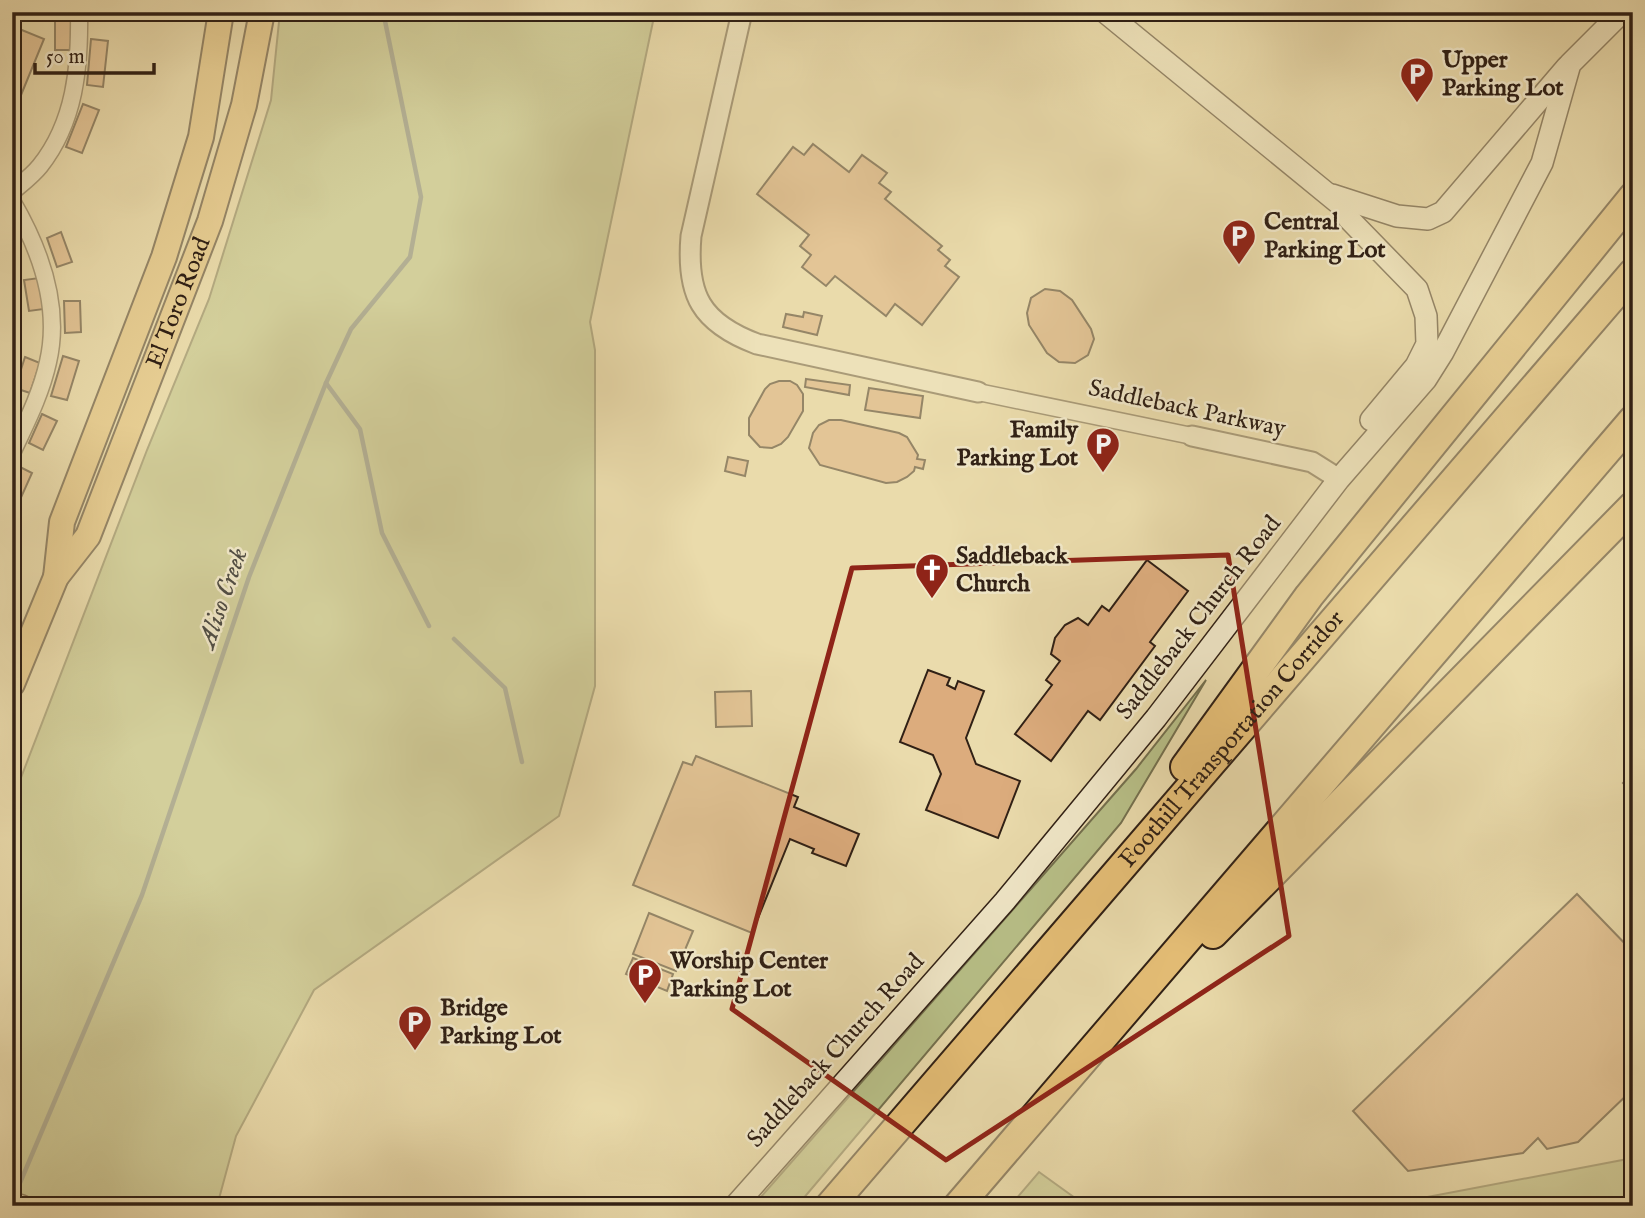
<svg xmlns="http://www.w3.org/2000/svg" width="1645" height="1218" font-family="'IM FELL English',serif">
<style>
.green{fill:#b8c088;stroke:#74704e;stroke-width:2}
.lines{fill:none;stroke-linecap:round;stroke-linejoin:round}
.stream{stroke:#727b76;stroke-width:4.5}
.building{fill:#dcac7d;stroke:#302015;stroke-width:2}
.minor-casing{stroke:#5e4f3b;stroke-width:19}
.tertiary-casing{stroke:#5e4f3b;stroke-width:23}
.secondary-casing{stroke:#302015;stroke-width:24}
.primary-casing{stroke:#302015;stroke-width:28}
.motorway-casing{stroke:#302015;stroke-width:32}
.minor{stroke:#f1e8c9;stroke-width:16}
.tertiary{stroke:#f1e8c9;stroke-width:19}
.secondary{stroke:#f1e8c9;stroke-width:21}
.primary{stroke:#e5be76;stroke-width:24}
.motorway{stroke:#e5be76;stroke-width:28}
.marked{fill:none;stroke:#8f2418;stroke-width:5;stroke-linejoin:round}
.labels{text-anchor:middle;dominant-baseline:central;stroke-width:5;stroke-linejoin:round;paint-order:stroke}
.poi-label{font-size:24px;font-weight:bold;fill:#302015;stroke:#f1e8c9;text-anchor:start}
.street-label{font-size:24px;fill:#302015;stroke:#f1e8c9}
.water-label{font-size:26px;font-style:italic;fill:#514e45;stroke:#f1e8c9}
</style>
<rect width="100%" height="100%" fill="#eadbac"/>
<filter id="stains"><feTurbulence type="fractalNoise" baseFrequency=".00286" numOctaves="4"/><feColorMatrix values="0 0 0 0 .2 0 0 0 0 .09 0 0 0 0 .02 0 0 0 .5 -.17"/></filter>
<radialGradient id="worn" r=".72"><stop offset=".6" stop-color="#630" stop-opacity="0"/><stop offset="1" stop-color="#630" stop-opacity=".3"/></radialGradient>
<g class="green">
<polygon points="280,12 655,12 590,322 595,350 595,686 559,816 314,990 236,1136 217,1206 12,1206 12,801 147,450 209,299 271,100"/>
<polygon points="1206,680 1121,823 797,1206 753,1206 1136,769"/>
<polygon points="1633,1158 1633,1206 1380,1206"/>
<polygon points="1039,1172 1082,1203 1085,1206 1010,1206"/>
</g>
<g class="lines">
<g class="stream">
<polyline points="326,383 360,429 382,533 429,626"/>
<polyline points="454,639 505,688 522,762"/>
<polyline points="14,1197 142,895 249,577 326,383 351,329 410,257 421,197 385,21 386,12"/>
</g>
</g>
<g class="building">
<rect x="55" y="18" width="16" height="32"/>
<polygon points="12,26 44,39 12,117"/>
<polygon points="91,39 108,41 103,87 87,85"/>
<polygon points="83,104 99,110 82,153 66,147"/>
<polygon points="813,144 849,172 862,155 887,173 879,183 891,192 885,199 942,246 938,250 950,260 945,266 959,277 922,325 895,304 886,316 835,276 826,286 802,267 811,255 800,246 809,235 757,194 793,147 804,155"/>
<polygon points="61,232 72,262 57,267 47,238"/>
<polygon points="39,278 44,309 29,311 24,280"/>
<polygon points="1045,289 1060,291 1072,300 1091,329 1094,339 1088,355 1075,363 1059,362 1047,353 1029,325 1027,313 1031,298"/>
<polygon points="64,301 80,301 81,332 65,333"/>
<polygon points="804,312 822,316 817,335 783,327 786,314 803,317"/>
<polygon points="63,356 79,361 67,400 51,396"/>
<polygon points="25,357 40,363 30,393 15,388"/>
<polygon points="806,379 850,385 849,395 805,387"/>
<polygon points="779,381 790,381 797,385 803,394 803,411 788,437 781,444 772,448 760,447 749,435 749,418 765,389 770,384"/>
<polygon points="869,388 923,396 920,418 865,410"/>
<polygon points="12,408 21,412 12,432"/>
<polygon points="42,414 57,421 43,450 29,443"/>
<polygon points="829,420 841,420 899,433 907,437 918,455 917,459 925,460 923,469 915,467 914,471 907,477 897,482 886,483 820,465 809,448 813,433 819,425"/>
<polygon points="728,457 748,461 745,476 725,471"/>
<polygon points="18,466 32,473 19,502 12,499 12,478"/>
<polygon points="1147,560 1188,591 1150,642 1155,646 1100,720 1088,711 1051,761 1015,734 1052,685 1046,680 1060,661 1051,654 1055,638 1065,625 1078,618 1088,625 1102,606 1109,611"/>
<polygon points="928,670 950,678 947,685 955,689 958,681 984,691 966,738 976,764 1020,781 998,838 926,810 941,774 933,755 900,742"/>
<polygon points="751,691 752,726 716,727 715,692"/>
<polygon points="696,756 798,797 794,807 859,834 846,866 812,853 814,849 790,839 752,933 633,885 683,762 692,765"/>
<polygon points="1633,773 1633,793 1623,783"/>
<polygon points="1577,894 1633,952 1633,1089 1578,1142 1547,1149 1538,1138 1523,1153 1408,1171 1353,1111"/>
<polygon points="649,913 693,931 676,971 633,954"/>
<polygon points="633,958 673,974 667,991 626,974"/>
</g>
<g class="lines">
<g class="minor-casing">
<g id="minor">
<path d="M12 192C21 184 32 176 40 166 75 122 80 67 79 12"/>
<path d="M12 201C40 249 61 306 48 362 41 394 26 423 12 453"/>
<polyline points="978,392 1192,436"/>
</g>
</g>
<g class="tertiary-casing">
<g id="tertiary">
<path d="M742 12 691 236C686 295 701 323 757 344L978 392"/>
<polyline points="1192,436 1312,462 1339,479"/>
</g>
</g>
<g class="secondary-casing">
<g id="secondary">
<polyline points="1105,12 1341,205 1349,219 1417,289 1426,316 1427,344 1416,366 1371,420"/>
<polyline points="1332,195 1397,216 1428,219 1443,212 1567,67"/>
<polyline points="12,1203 22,1206"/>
<polyline points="735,1206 1005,901 1156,718 1339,479 1426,379 1443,352 1542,163 1570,64 1622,12"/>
</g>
</g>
<g class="primary-casing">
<g id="primary">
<polyline points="56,577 62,522 164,257 201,137 221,12"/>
<path id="s1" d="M12 684 56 577 88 536 210 221 244 105 262 12"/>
</g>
</g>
<g class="motorway-casing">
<g id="motorway">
<polyline points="1185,767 1309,596 1633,197"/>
<polyline points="1213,934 1633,506"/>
<path id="s2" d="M830 1206 1633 273"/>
<polyline points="958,1206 1633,420"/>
</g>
</g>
<use href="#minor" class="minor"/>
<use href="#tertiary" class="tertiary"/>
<use href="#secondary" class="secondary"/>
<use href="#primary" class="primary"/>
<use href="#motorway" class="motorway"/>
</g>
<path d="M0 0H1645V1218H0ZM1228 555 1289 936 946 1160 732 1009 852 568Z" fill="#eadbac" fill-opacity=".55" fill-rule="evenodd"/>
<path class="marked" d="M1228 555 1289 936 946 1160 732 1009 852 568Z"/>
<defs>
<g id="parking-pin" transform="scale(1.75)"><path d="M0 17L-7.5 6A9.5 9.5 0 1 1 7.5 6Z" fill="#8f2418" stroke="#f1e8c9"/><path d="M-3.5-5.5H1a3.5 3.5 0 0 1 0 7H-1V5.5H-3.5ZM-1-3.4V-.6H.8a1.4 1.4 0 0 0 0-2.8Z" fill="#fff"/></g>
<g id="church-pin" transform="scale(1.75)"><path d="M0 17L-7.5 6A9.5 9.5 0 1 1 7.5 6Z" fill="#8f2418" stroke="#f1e8c9"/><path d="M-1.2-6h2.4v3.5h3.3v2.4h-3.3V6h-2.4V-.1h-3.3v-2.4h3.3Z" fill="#fff"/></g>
</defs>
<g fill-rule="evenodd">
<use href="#parking-pin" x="1417" y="74"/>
<use href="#parking-pin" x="1239" y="236"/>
<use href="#parking-pin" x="1103" y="444"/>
<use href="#church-pin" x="932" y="570"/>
<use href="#parking-pin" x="645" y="975"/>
<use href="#parking-pin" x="415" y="1022"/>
</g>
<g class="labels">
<g class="poi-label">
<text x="1442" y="60">Upper<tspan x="1442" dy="28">Parking Lot</tspan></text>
<text x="1264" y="222">Central<tspan x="1264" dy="28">Parking Lot</tspan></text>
<text x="1078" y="430" text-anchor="end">Family<tspan x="1078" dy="28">Parking Lot</tspan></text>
<text x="956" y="556">Saddleback<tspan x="956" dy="28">Church</tspan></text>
<text x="670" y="961">Worship Center<tspan x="670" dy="28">Parking Lot</tspan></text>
<text x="440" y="1008">Bridge<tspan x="440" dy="28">Parking Lot</tspan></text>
</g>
<g class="street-label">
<text stroke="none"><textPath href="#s1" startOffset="418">El Toro Road</textPath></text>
<text transform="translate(1187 409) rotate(12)">Saddleback Parkway</text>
<text transform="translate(1199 618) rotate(-52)">Saddleback Church Road</text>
<text stroke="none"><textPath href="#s2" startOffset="616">Foothill Transportation Corridor</textPath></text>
<text transform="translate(836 1051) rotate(-48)">Saddleback Church Road</text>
</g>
<g class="water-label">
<text transform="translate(223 598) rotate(-71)">Aliso Creek</text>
</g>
</g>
<rect width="1645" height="1218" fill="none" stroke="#eadbac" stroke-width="42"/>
<rect x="14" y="14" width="1617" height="1190" fill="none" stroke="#302015" stroke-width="3.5"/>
<rect x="21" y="21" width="1603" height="1176" fill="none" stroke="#302015" stroke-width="2"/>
<path d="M35 63v10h119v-10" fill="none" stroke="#302015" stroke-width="3.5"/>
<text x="46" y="63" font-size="21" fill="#302015" stroke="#f1e8c9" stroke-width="5" paint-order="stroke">50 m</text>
<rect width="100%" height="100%" filter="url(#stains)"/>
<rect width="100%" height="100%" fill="url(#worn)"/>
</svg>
